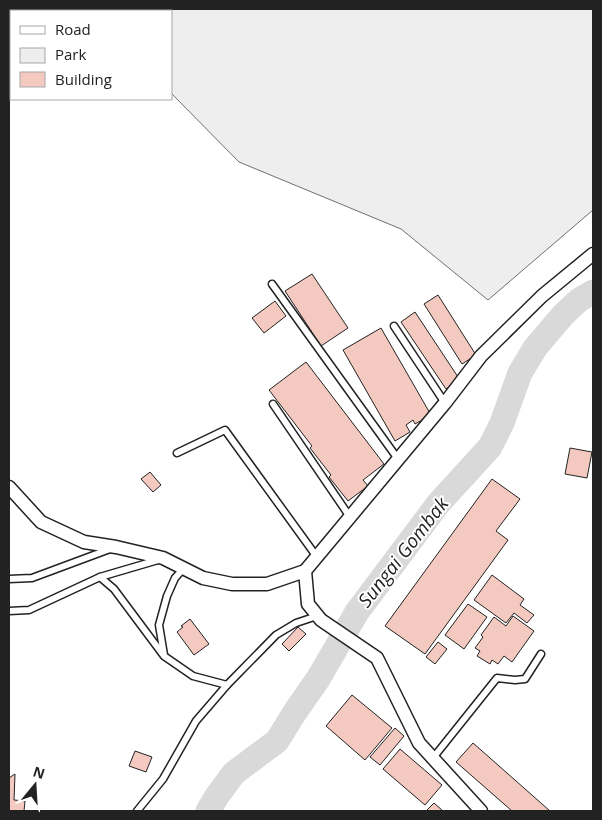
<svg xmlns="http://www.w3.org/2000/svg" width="602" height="820" font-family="'Open Sans',sans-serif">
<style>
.green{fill:#eee;stroke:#6f6f6f}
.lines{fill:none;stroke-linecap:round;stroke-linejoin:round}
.river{stroke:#d9d9d9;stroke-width:25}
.building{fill:#f3c9c0;stroke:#222}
.lane-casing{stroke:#222;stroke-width:9}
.street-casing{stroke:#222;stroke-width:15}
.lane{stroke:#fff;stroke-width:6}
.street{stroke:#fff;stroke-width:12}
.labels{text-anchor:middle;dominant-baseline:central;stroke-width:4;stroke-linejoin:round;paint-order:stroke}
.water-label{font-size:19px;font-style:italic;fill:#222;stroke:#fff}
</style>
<rect width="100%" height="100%" fill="#fff"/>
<polygon class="green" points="142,9 593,9 593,210 488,300 401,229 239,162 171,93 171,11 141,11"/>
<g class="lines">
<polyline class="river" points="208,811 217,796 234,773 277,741 295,712 318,679 357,612 438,504 490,447 502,423 520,373 535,348 563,315 579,300 593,292"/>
</g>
<g class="building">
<polygon points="312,274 348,328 321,346 285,291"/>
<polygon points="438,295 476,355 462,364 424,304"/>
<polygon points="275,301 286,316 264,333 252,318"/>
<polygon points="415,312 460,380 446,389 401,322"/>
<polygon points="381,328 431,415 415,424 413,420 406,425 410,432 395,441 343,350"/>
<polygon points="306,362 384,464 363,480 368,486 348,501 329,477 331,475 310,448 312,446 269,390"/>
<polygon points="570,448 592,452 587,478 565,474"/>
<polygon points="150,472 161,485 153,492 141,479"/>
<polygon points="492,479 520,499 496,531 508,540 425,654 385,626"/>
<polygon points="492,575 524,599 520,605 534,615 527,623 514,613 506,623 474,600"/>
<polygon points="468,604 487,617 464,649 445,635"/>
<polygon points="513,616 534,631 512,662 504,656 498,664 492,660 490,664 477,656 480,651 475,648 483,637 481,635 494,617 506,626"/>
<polygon points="190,619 209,644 194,655 177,632 183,627 181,626"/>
<polygon points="298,627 306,634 289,651 282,644"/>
<polygon points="438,642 447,649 435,664 426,657"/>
<polygon points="352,695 392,728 365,760 326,726"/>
<polygon points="395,728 404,736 380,765 370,757"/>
<polygon points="473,743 550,811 512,811 456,762"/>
<polygon points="400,749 442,785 425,805 383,769"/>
<polygon points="135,751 152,757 146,772 129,766"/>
<polygon points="15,774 14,800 25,801 24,811 9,811 9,778"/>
<polygon points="434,803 443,811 426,811"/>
</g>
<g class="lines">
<g class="lane-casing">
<g id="lane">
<polyline points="272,284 398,459"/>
<polyline points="394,326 445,403"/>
<polyline points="273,404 350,517"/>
<polyline points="177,453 225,430 317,557"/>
<polyline points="100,577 114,589 164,656 193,676 227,685"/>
<polyline points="9,579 32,578 110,549"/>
<polyline points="9,611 29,610 100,577 158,560"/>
<polyline points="164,655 159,625 167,596 175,578 183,569"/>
<polyline points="433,758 497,678 515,680 525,679 541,654"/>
<polyline points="137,811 163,779 196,721 227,685 276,635 296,623 317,616"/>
</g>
</g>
<g class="street-casing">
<g id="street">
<polyline points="9,487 41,522 84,542 116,547 163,558 203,578 232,584 267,584 305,571"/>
<polyline points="481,811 419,743 377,658 321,620 308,604 305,571 445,403 481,356 542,296 593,254"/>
</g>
</g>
<use href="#lane" class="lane"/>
<use href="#street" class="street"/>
</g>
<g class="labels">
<g class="water-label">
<text transform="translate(403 552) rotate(-52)">Sungai Gombak</text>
</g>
</g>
<rect width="602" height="820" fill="none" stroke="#222222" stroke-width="20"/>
<rect x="10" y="10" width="162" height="90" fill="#ffffff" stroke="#a7a7a7"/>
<rect x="20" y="26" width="25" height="8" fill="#ffffff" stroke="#a7a7a7"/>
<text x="55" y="35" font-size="15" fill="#222222">Road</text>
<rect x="20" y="48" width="25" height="15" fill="#eeeeee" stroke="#a7a7a7"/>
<text x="55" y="60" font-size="15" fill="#222222">Park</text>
<rect x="20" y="72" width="25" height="15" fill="#f3c9c0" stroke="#a7a7a7"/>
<text x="55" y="85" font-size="15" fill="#222222">Building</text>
<g transform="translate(35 785) rotate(18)" stroke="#ffffff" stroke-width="4" paint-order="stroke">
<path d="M0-4L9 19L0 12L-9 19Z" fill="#222222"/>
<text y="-8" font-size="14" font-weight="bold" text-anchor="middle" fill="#222222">N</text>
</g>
</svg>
